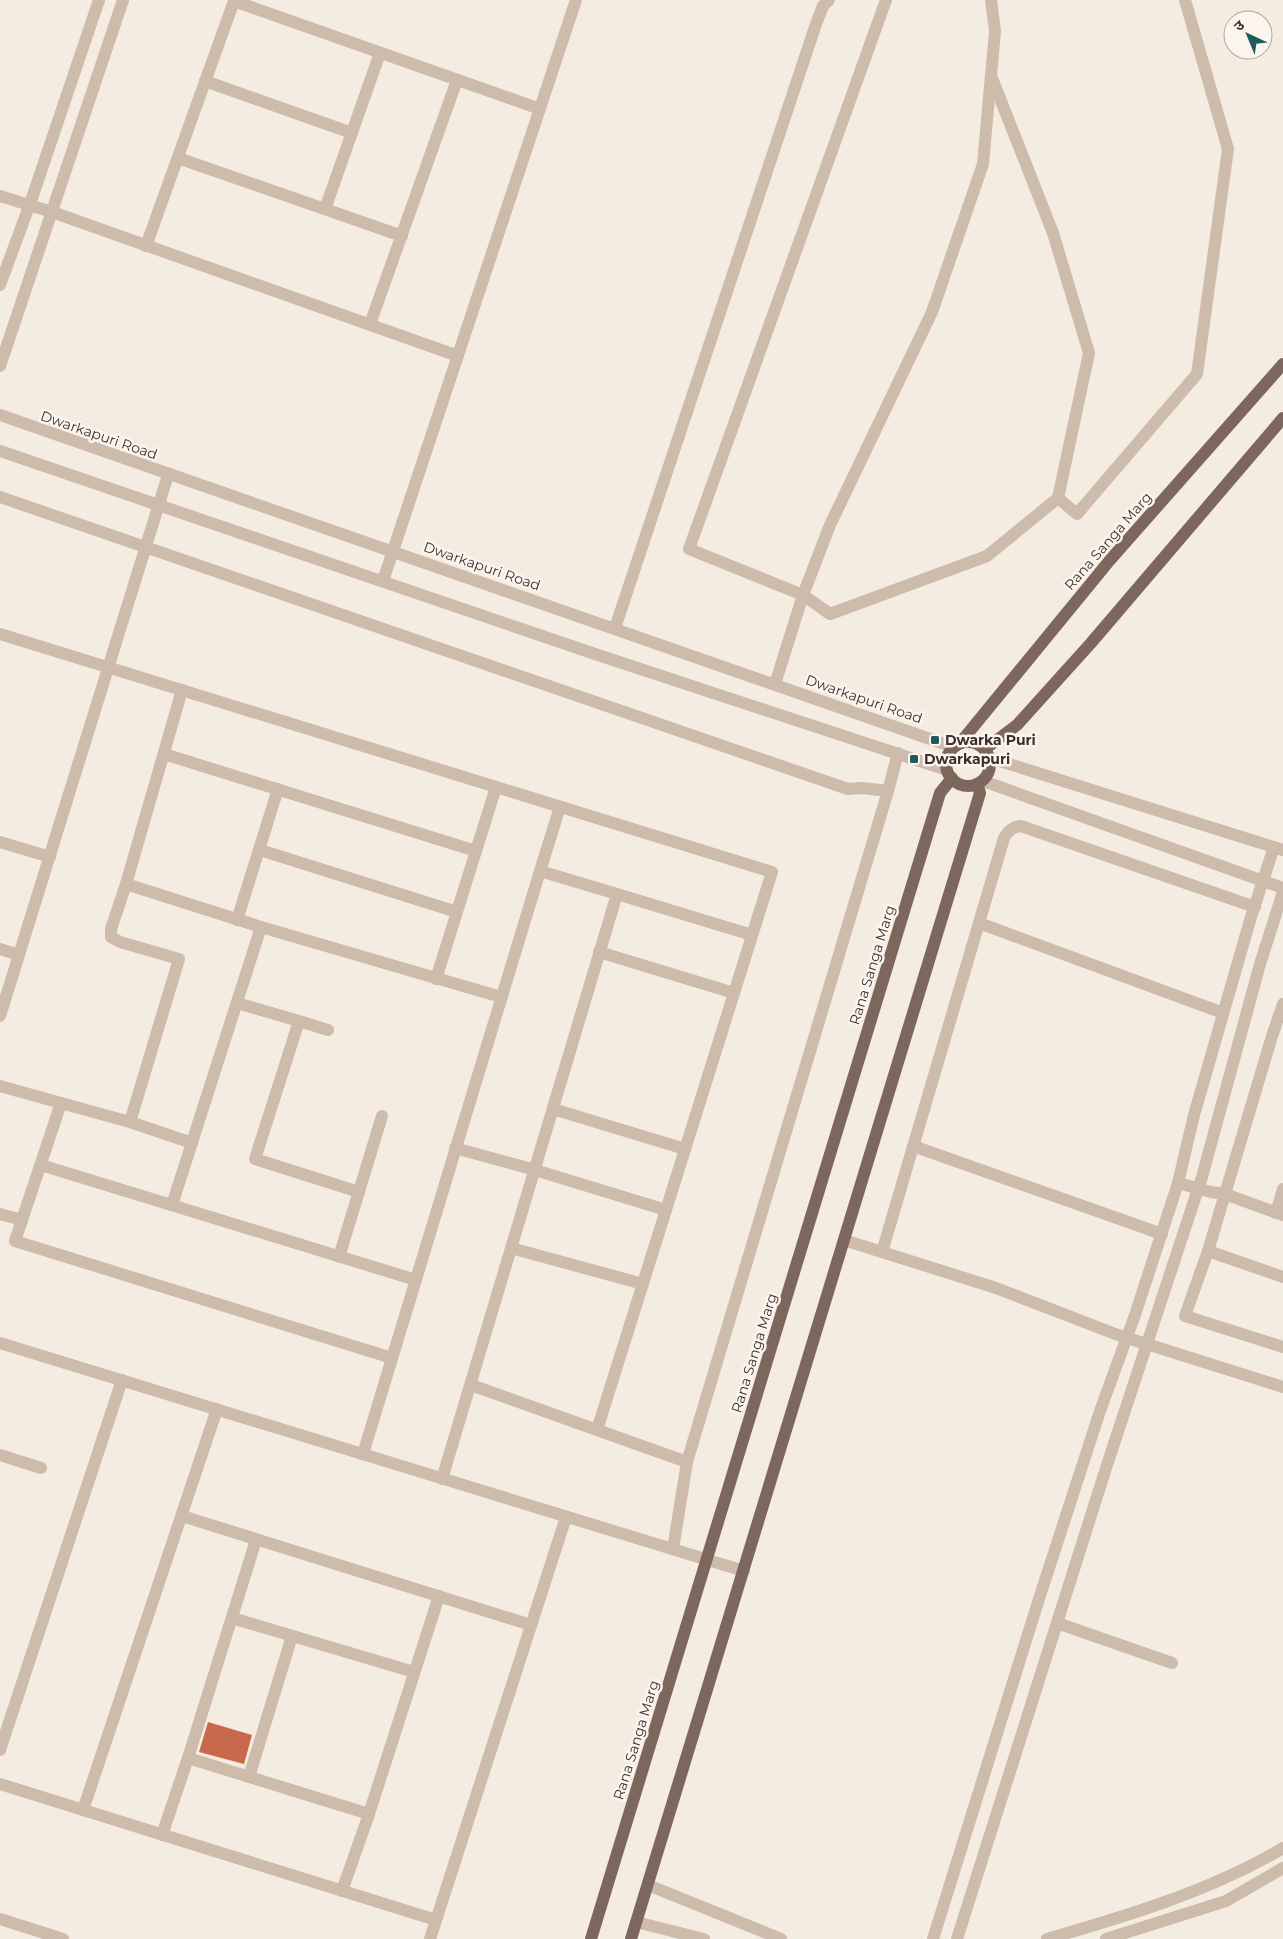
<svg xmlns="http://www.w3.org/2000/svg" width="1283" height="1939" font-family="Montserrat,'Noto Sans Devanagari',sans-serif">
<style>
.building{fill:#c8694b}
.lines{fill:none;stroke-linecap:round;stroke-linejoin:round}
.minor{stroke:#cdbbac;stroke-width:12}
.major{stroke:#7d675c;stroke-width:12}
.poi-dot{fill:#1f5a5e;stroke:#fbf5ee;stroke-width:2}
.labels{text-anchor:middle;dominant-baseline:central;stroke-width:5;stroke-linejoin:round;paint-order:stroke}
.street-label{font-size:14px;fill:#3b302b;stroke:#fbf5ee}
.poi-label{font-size:14px;font-weight:bold;fill:#3b302b;stroke:#fbf5ee;text-anchor:start}
</style>
<rect width="100%" height="100%" fill="#f4ebe1"/>
<polygon class="building" points="208,1722 252,1735 244,1764 199,1752"/>
<g class="lines">
<g class="minor">
<polyline points="886,0 689,549 803,595 830,614 987,556 1058,498 1077,514 1197,374 1228,149 1185,0"/>
<polyline points="992,78 1053,233 1089,353 1058,498"/>
<polyline points="205,81 352,133"/>
<polyline points="178,158 402,236"/>
<polyline points="0,196 52,212 458,356"/>
<polyline points="325,209 380,53"/>
<polyline points="146,246 234,1 540,109"/>
<polyline points="0,285 31,201 99,0"/>
<polyline points="370,324 457,80"/>
<polyline points="0,366 123,0"/>
<polyline points="0,415 953,747"/>
<polyline points="0,451 598,655 947,770"/>
<polyline points="0,497 848,789 862,788 888,791 898,753"/>
<polyline points="383,581 576,0"/>
<polyline points="615,628 816,24 823,6 829,0"/>
<polyline points="0,634 772,872 597,1430 471,1385"/>
<polyline points="775,684 803,595 830,525 932,312 983,164 995,31 991,0"/>
<polyline points="182,690 126,884 261,927 501,997"/>
<polyline points="164,754 476,851"/>
<polyline points="990,758 1283,850"/>
<polyline points="983,781 1283,888"/>
<polyline points="0,842 50,857"/>
<polyline points="260,850 457,912"/>
<polyline points="540,871 560,807"/>
<polyline points="126,884 111,929 111,937 120,942 179,959 130,1122"/>
<polyline points="617,894 752,935"/>
<polyline points="237,920 278,789"/>
<polyline points="979,923 1223,1013"/>
<polyline points="0,949 19,955"/>
<polyline points="599,952 734,993"/>
<polyline points="436,979 496,787"/>
<polyline points="237,1003 299,1021 255,1159 359,1192"/>
<polyline points="1283,1004 1272,1036 1208,1251 1185,1316 1283,1347"/>
<polyline points="0,1016 168,475"/>
<polyline points="299,1021 328,1030"/>
<polyline points="0,1086 61,1103 15,1241 392,1358"/>
<polyline points="61,1103 130,1122 192,1143"/>
<polyline points="553,1109 685,1149"/>
<polyline points="913,1146 1162,1234"/>
<polyline points="455,1148 535,1170 666,1210"/>
<polyline points="41,1165 416,1280"/>
<polyline points="1178,1183 1211,1192 1225,1194 1283,1215"/>
<polyline points="172,1205 261,927"/>
<polyline points="1276,1213 1283,1189"/>
<polyline points="0,1214 22,1220"/>
<polyline points="844,1240 996,1288 1118,1335 1283,1387"/>
<polyline points="511,1248 643,1284"/>
<polyline points="1208,1251 1283,1277"/>
<path d="M882 1252 1004 838C1008 831 1012 827 1021 826L1255 907"/>
<polyline points="339,1257 382,1116"/>
<polyline points="0,1343 744,1571"/>
<polyline points="597,1430 687,1462"/>
<polyline points="363,1454 540,871 617,894 442,1479"/>
<polyline points="0,1455 41,1468"/>
<polyline points="182,1516 531,1625"/>
<polyline points="673,1549 687,1462 888,791"/>
<polyline points="232,1618 414,1672"/>
<polyline points="1057,1623 1172,1663"/>
<polyline points="0,1750 122,1380"/>
<polyline points="188,1758 369,1814"/>
<polyline points="249,1777 292,1636"/>
<polyline points="0,1784 436,1920"/>
<polyline points="83,1810 217,1409"/>
<polyline points="162,1835 188,1758 256,1540"/>
<polyline points="648,1885 781,1939"/>
<polyline points="342,1891 369,1814 439,1596"/>
<polyline points="0,1919 63,1939"/>
<polyline points="636,1922 704,1939"/>
<polyline points="430,1939 566,1517"/>
<polyline points="933,1939 1038,1602 1100,1411 1135,1315 1178,1183 1194,1115 1251,917 1274,847"/>
<polyline points="957,1939 1106,1468 1202,1177 1260,964 1283,892"/>
<path d="M1047 1939C1127 1916 1210 1891 1283 1848"/>
<polyline points="1106,1939 1226,1901 1283,1868"/>
</g>
<g class="major">
<circle cx="968" cy="764" r="22"/>
<polyline points="960,743 1110,560 1283,364"/>
<polyline points="985,749 1017,725 1091,643 1283,418"/>
<polyline points="591,1939 940,793 952,778"/>
<polyline points="631,1939 980,793 977,784"/>
</g>
</g>
<g class="poi-dot">
<rect x="930" y="735" width="10" height="10" rx="2.5"/>
<rect x="909" y="754" width="10" height="10" rx="2.5"/>
</g>
<g class="labels">
<g class="street-label">
<text transform="translate(99 435) rotate(19)">Dwarkapuri Road</text>
<text transform="translate(1108 541) rotate(-49)">Rana Sanga Marg</text>
<text transform="translate(482 566) rotate(19)">Dwarkapuri Road</text>
<text transform="translate(864 699) rotate(19)">Dwarkapuri Road</text>
<text transform="translate(872 965) rotate(-73)">Rana Sanga Marg</text>
<text transform="translate(754 1353) rotate(-73)">Rana Sanga Marg</text>
<text transform="translate(636 1740) rotate(-73)">Rana Sanga Marg</text>
</g>
<g class="poi-label">
<text x="945" y="740">Dwarka Puri</text>
<text x="924" y="759">Dwarkapuri</text>
</g>
</g>
<g transform="translate(1248 35) rotate(316)"><circle r="24" fill="#fbf5ee" stroke="#aea6a0"/>
<path d="M0-4L9 19L0 12L-9 19Z" fill="#1f5a5e"/>
<text y="-8" font-size="14" font-weight="bold" text-anchor="middle" fill="#3b302b">उ</text>
</g>
</svg>
